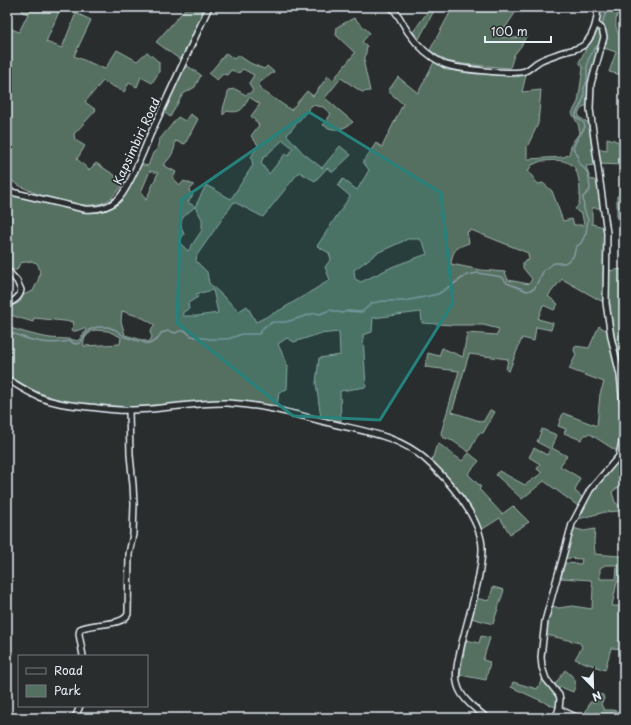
<svg xmlns="http://www.w3.org/2000/svg" width="631" height="725" font-family="'Playpen Sans',sans-serif">
<style>
.green{fill:#547060;stroke:#9eb0ac;fill-rule:evenodd}
.lines{fill:none;stroke-linecap:round;stroke-linejoin:round}
.stream{stroke:#899ba5;stroke-width:1.5}
.minor-casing{stroke:#e8f1f8;stroke-width:8}
.minor{stroke:#2a2d2e;stroke-width:5}
.marked{fill:#25827c;fill-opacity:0.2;stroke:#25827c;stroke-width:3;stroke-linejoin:round}
.labels{text-anchor:middle;dominant-baseline:central;stroke-width:3.5;stroke-linejoin:round;paint-order:stroke}
.street-label{font-size:12px;fill:#e8f1f8;stroke:#2a2d2e}
</style>
<rect width="100%" height="100%" fill="#2a2d2e"/>
<filter id="ink" filterUnits="userSpaceOnUse"><feTurbulence type="fractalNoise" baseFrequency=".025" numOctaves="2"/><feDisplacementMap in="SourceGraphic" scale="8" xChannelSelector="R" yChannelSelector="G"/><feConvolveMatrix kernelMatrix="1 2 1 2 8 2 1 2 1" color-interpolation-filters="sRGB"/></filter>
<g filter="url(#ink)">
<g class="green">
<path d="M23 7H61L46 42 62 48 76 13 91 20 74 56 105 69 117 50 137 61 147 52 159 62V72L152 83 141 77 137 87 129 83 124 92 103 81 85 102 96 110 74 134 75 140 85 146 77 159 89 170 96 163 125 182C119 189 113 198 105 202 80 213 28 193 7 178V27L19 32 28 14 22 12Z"/>
<polygon points="187,7 206,7 182,61 156,42"/>
<polygon points="431,7 436,7 419,39 413,32"/>
<polygon points="453,7 519,7 499,37 515,38 527,35 521,46 514,55 510,68 463,64 445,61 430,50"/>
<path d="M601 7 620 8C616 16 614 25 618 33L624 36V69L622 75 609 72 616 52 604 48 607 35 598 22Z"/>
<path d="M354 18 370 33 362 42 367 46 364 64 370 91 362 92 341 78 325 98 353 122C343 130 334 132 323 125L331 114 323 107 312 105 287 135 303 153 322 168 340 146 351 155 333 172 327 168 315 181 299 172 263 217 234 202 197 255 196 261 207 272 209 283 239 311 247 306 256 322 282 309 330 280 325 267 331 259 329 253 317 246 350 196 338 186 343 179 357 190 369 170 363 162 376 143 382 147 403 104 388 91 398 77 418 93 434 62 447 70 516 77 526 75 522 92 541 90 538 124 527 147V159L564 157 569 154 572 143 580 132 578 124 572 113 578 102 583 68 579 62 586 49 580 50 588 43 597 26 600 30 602 37 590 84 588 106H584L578 113 580 118 589 123 595 165 586 166 590 179 597 181 601 208H592V224L604 227C606 252 603 277 603 302L562 279 548 296 558 304 554 310 543 305 538 319 553 323 551 330 536 327 534 341 522 338 509 371 506 370 508 359 469 354 452 412 483 422 490 410 495 412 483 433H479L469 452 453 441 442 437 441 433 459 371 425 367 428 353 439 356 442 348 463 357 467 333 497 335 499 329 483 325H453L422 323 421 312 373 318 372 332 363 335 366 387 340 391 341 421 321 418 316 383 319 358 340 355 339 332 319 334 294 342 287 338 278 344 288 367 287 389 279 392 277 407 227 400 129 407 74 403 54 398 32 390 7 375V327C21 331 35 336 50 338 60 339 67 338 78 341L86 330 84 328 76 331H71L74 322 34 318 33 322 7 314V308L20 302 23 295 33 291C38 280 43 274 37 263L31 261 20 263 17 270H11L7 265V193L84 211 111 206 140 164 148 166 153 153 157 149 159 140 178 117 185 121 190 114 198 119 185 144 175 141C176 150 170 159 163 165L176 172 173 178 180 185 184 181 194 185 189 191 193 195 188 202 195 207 206 185 231 199 253 165 251 157 258 145 251 136 259 125 251 116 260 104 249 97C243 109 241 114 227 111L223 115C222 104 228 100 228 90L235 89 246 95 253 91 249 83 254 75 243 69 239 73 231 70 227 75 223 74 217 80 209 74 226 53 234 59 238 55 250 63 264 69 267 66 274 72 259 83 260 89 291 110 307 91 313 96 328 76 333 80 355 53 336 35 337 27ZM283 140 293 148 288 156 285 154 269 174 261 163 263 158ZM541 161C548 161 560 159 566 162 570 163 575 167 576 170 580 179 583 204 575 209L578 212 582 214 584 225H574L572 219 563 221 552 191 543 183 538 184 528 171 532 165ZM150 171 158 173 146 200 141 192ZM195 207 202 219V230L188 251 179 242 184 234C177 219 184 216 195 207ZM471 230 528 253 529 260 523 262V268L532 279 529 284 508 280 505 272 481 270 451 264C453 249 456 248 469 243L467 232ZM408 239H420L424 245 427 254 394 266 361 282 355 279 354 270 377 253ZM213 290 218 313 197 316H183V312L189 309 188 303 198 297 196 294ZM122 311 143 318 155 325 150 332 152 337 149 342 125 335 121 321ZM95 330 108 331 121 337 120 344 84 346C82 339 88 333 95 330Z"/>
<polygon points="186,65 201,75 195,87 183,94 170,117 163,111"/>
<polygon points="607,138 614,140 624,144 624,165 599,164 596,148 607,150"/>
<polygon points="624,193 624,220 617,219 617,196 624,195"/>
<path d="M624 269V379C614 343 609 307 607 271Z"/>
<path d="M599 326 607 331C616 370 630 412 618 452L590 434 585 435 581 440 564 433 566 429 558 426 563 413 597 426 600 394 604 382 569 369 576 355 574 350 575 346 589 348Z"/>
<polygon points="542,429 557,435 552,448 567,456 560,466 580,478 575,491 582,497 578,506 544,481 522,499 496,475 499,471 525,485 542,473 537,469 540,464 529,457 534,448 547,455 550,449 537,442"/>
<polygon points="439,444 462,461 469,453 479,461 468,474 481,487 479,489 502,514 513,506 529,522 510,534 500,518 481,530 472,509 456,486 432,460 436,447"/>
<polygon points="622,456 624,456 624,483 612,492 615,502 620,506 620,511 605,512 578,519 588,496"/>
<path d="M573 528 584 531 595 529 594 541 595 554 619 556 624 555V581L617 582 612 606H624V649L611 648 605 670 575 659 582 647 580 643 547 635 548 619 553 606 559 608 572 606 592 609 593 588 591 580 561 578 565 563 581 564 582 559 565 558ZM605 565H617L616 579H600V568Z"/>
<polygon points="493,587 504,590 493,624 471,618 476,598 489,601"/>
<polygon points="481,636 490,638 483,660 490,662 486,680 460,675 466,640 479,643"/>
<path d="M565 670C575 678 578 680 573 692L561 687 558 690 554 686Z"/>
<path d="M543 678C551 688 559 694 557 708L511 687 513 682 537 689Z"/>
<polygon points="596,694 603,695 604,699 601,704 604,710 612,710 624,713 624,718 583,718 590,702 596,702"/>
</g>
<g class="lines">
<g class="stream">
<path d="M604 28C602 22 603 17 607 12L605 7"/>
<path d="M7 332C14 333 19 336 25 338 40 343 56 344 70 341L75 344 80 343 89 330 97 327H108L116 330 125 337 149 344 158 339 161 333 168 331 176 333 179 331H186L191 336 210 339H228L242 334H259L264 327 273 322H286L315 313 320 314 330 310 342 313 347 311 362 312 372 303 383 301H405L438 294 467 275 478 273 502 277 507 283 527 291 534 289 544 270 554 263H565L573 257 576 247 581 243 586 233 588 220 584 209 583 197 590 190C589 175 589 172 578 162V156L573 148 576 141 585 127 584 123 576 117V113L581 105 584 97V88L587 81V68L588 60 594 49 600 44"/>
</g>
<g class="minor-casing">
<g id="minor">
<path d="M391 7C399 14 402 23 408 32 417 45 430 57 444 64 455 69 514 75 525 71 530 69 533 65 538 62 544 58 553 56 560 53 568 50 579 50 585 44 595 33 597 20 598 7"/>
<polyline points="596,24 602,29 604,37 591,84 590,109 607,233 606,303 611,337 620,375 624,413"/>
<path d="M7 191 84 209C95 210 108 208 117 200 128 191 144 150 150 135L209 7"/>
<path d="M7 270 17 281 21 290C20 297 14 302 7 303"/>
<path d="M7 379C17 385 28 392 39 397 55 404 72 405 89 407 102 408 116 411 129 410 162 410 194 402 227 403 266 405 297 415 334 424 367 432 399 436 425 459 447 478 483 520 482 550 481 579 469 614 462 643 459 657 453 675 459 689 464 701 477 710 487 718"/>
<path d="M83 656 79 634 80 629C92 622 122 627 128 614L129 554 133 534 134 504 133 485 130 455 129 410"/>
<polyline points="559,709 578,718"/>
<polyline points="75,718 80,706"/>
<polyline points="555,718 559,709 560,699 559,695 546,679 542,667 541,657 545,621 572,524 590,490 619,456 624,432"/>
</g>
</g>
<use href="#minor" class="minor"/>
</g>
</g>
<path class="marked" d="M309 112 441 193 453 303 380 420 293 416 177 323 181 200Z"/>
<g class="labels">
<g class="street-label">
<text transform="translate(136 141) rotate(-65)">Kapsimbiri Road</text>
</g>
</g>
<rect width="631" height="725" fill="none" stroke="#2a2d2e" stroke-width="24"/>
<rect x="12" y="12" width="607" height="701" fill="none" stroke="#e8f1f8" stroke-width="1.5" filter="url(#ink)"/>
<rect x="18" y="655" width="130" height="52" fill="#2a2d2e" stroke="#767b7f"/>
<rect x="26" y="668" width="20" height="6" fill="#2a2d2e" stroke="#767b7f"/>
<text x="54" y="675" font-size="12" fill="#e8f1f8">Road</text>
<rect x="26" y="685" width="20" height="12" fill="#547060" stroke="#767b7f"/>
<text x="54" y="695" font-size="12" fill="#e8f1f8">Park</text>
<g transform="translate(593 687) rotate(157)" stroke="#2a2d2e" stroke-width="3" paint-order="stroke">
<path d="M0-3L7 15L0 10L-7 15Z" fill="#e8f1f8"/>
<text y="-6" font-size="11" font-weight="bold" text-anchor="middle" fill="#e8f1f8">N</text>
</g>
<path d="M485 36v6h66v-6" fill="none" stroke="#e8f1f8" stroke-width="2"/>
<text x="491" y="36" font-size="12" fill="#e8f1f8" stroke="#2a2d2e" stroke-width="3" paint-order="stroke">100 m</text>
</svg>
